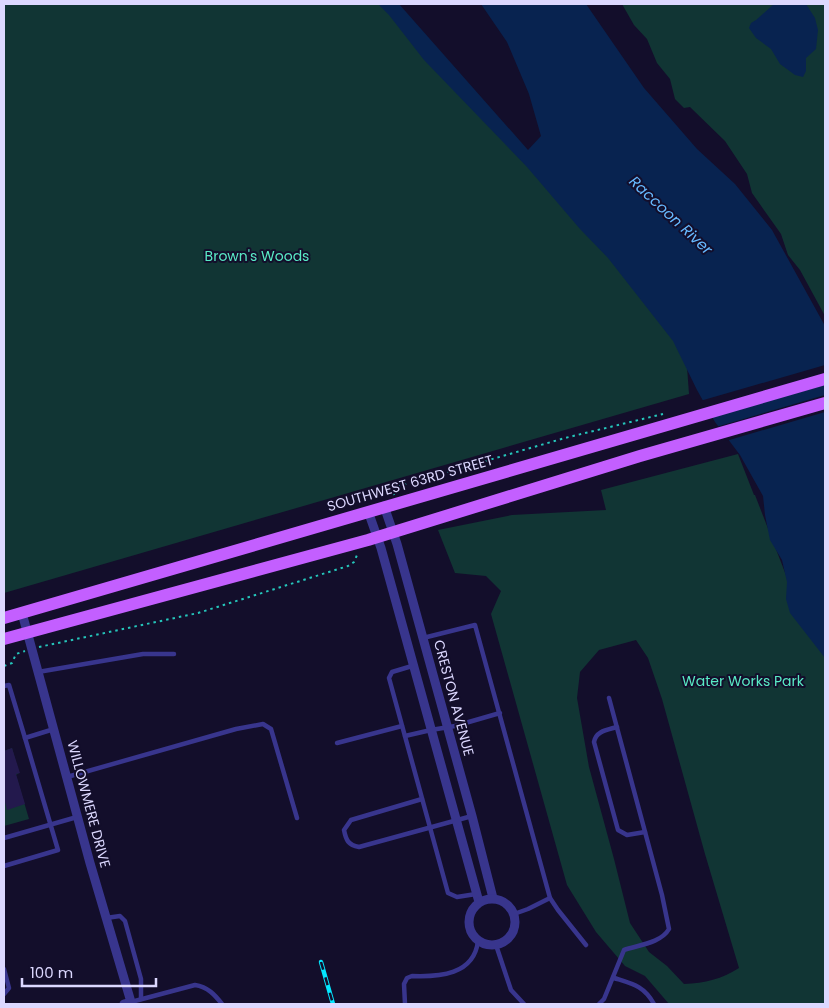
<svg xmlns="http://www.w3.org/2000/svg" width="829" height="1008" font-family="Poppins,sans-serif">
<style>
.green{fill:#113534;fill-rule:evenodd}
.water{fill:#082350}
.pier{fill:#130e2b}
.building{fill:#23194d}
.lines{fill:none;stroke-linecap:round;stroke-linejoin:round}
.path{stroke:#25c6bb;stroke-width:2;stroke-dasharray:2.5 4;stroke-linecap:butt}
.service{stroke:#38358d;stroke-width:4.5}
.minor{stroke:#38358d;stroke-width:9}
.primary{stroke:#c35fff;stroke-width:12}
.rail-casing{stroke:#04e7ff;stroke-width:4.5}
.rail{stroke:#130e2b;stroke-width:2.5;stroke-dasharray:8;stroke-linecap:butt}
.labels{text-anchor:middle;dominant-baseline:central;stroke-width:4;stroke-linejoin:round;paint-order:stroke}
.park-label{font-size:14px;fill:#59eac5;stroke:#130e2b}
.street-label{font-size:14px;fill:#dcd8ff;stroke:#130e2b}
.water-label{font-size:15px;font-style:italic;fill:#66b9ff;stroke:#130e2b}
</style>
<rect width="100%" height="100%" fill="#130e2b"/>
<g class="green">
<polygon points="4,4 388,4 684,326 689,394 4,593"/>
<polygon points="622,4 825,4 825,316 800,270 788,255 781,234 752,193 747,174 725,141 690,107 684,108 675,99 670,79 657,63 647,39 634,25"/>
<path d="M738 454 754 495H755L808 632 825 653V1004H669L645 976 625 966 596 932 567 885 491 614 501 591 486 576 455 573 438 530 512 515 606 510 601 490ZM636 640 648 658 662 699 705 854 739 968C722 979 705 983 684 984L667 966 649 952 630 923 614 859 589 767 577 698 580 672 599 650Z"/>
<polygon points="12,748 19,773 16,775 29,819 4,826 4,751"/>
</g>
<g class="water">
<polygon points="378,4 399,4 528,150 541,136 529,94 507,42 481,4 586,4 644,88 697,149 735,184 772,230 825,326 825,658 790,613 786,599 787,582 782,560 770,540 765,515 763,496 740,455 715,422 697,390 673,341 608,258 580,229 527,167 424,60 389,15"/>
<polygon points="774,4 806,4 815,18 818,30 816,49 806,58 806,71 803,77 795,75 780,64 771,49 756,38 749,28 751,23 756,20"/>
</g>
<g class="pier">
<polygon points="825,365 825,385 710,418 700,401"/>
<polygon points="825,395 825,412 726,441 716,427"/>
</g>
<polygon class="building" points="12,748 20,773 16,774 25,804 7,810 4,798 4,751"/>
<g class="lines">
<g class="path">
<polyline points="394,495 392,488 565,438 663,414"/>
<polyline points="39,647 198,613 348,566 354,562 357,555"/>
<polyline points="4,666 12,663 16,654 25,651"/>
</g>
<g class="service">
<polyline points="423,638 475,625 550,898 558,910 586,945"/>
<polyline points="412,666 392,672 389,678 448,893 457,897 476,894"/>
<polyline points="38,672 143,654 174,654"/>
<polyline points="4,686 9,685 25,738"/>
<path d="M617 727C607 730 596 731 594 742L618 830 627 835 645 832"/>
<polyline points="405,736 431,730 455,726 500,713"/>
<polyline points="337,743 402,726"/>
<polyline points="67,777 236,729 263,724 271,729 297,818"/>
<path d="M422 799 351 820 344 830C346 840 348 845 359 847L472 816"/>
<polyline points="4,838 77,817"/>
<polyline points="4,866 58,850 25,738 54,729"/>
<polyline points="514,914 528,909 550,898"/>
<polyline points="106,918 120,916 125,921 141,979 141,999"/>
<polyline points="496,945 511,990 524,1004"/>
<polyline points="4,969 9,988 4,994"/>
<path d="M614 978C633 984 644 986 654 1004"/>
<path d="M131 1002 195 985C208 987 215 995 222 1004"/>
<path d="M405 1004 404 984 407 978 412 976C439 977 474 975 478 941"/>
<path d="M599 1004 604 999 624 950C639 945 661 943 669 929L662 895 609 698"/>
</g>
<g class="minor">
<polyline points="384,506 397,544 472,816 493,898"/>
<polyline points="368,511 381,548 479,902"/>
<polyline points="22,613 90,863 131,1002 124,1004"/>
<circle cx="492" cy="922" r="23"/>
</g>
<g class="primary">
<polyline points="4,618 825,379"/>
<polyline points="4,639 368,540 640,456 825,403"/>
</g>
<g class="rail-casing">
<polyline id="rail" points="321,962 333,1004"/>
</g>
<use href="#rail" class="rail"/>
</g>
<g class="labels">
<g class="park-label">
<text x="257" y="256">Brown's Woods</text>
<text x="743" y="681">Water Works Park</text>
</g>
<g class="street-label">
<text transform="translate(410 483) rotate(-16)">SOUTHWEST 63RD STREET</text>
<text transform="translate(454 698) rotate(75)">CRESTON AVENUE</text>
<text transform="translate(89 804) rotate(75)">WILLOWMERE DRIVE</text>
</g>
<g class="water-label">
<text transform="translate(671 215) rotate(43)">Raccoon River</text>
</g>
</g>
<rect width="829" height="1008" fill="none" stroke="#dcd8ff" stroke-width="10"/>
<path d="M22 978v8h134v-8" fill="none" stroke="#dcd8ff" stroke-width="2.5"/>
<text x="30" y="978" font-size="15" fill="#dcd8ff" stroke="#130e2b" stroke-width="4" paint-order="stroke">100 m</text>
</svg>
